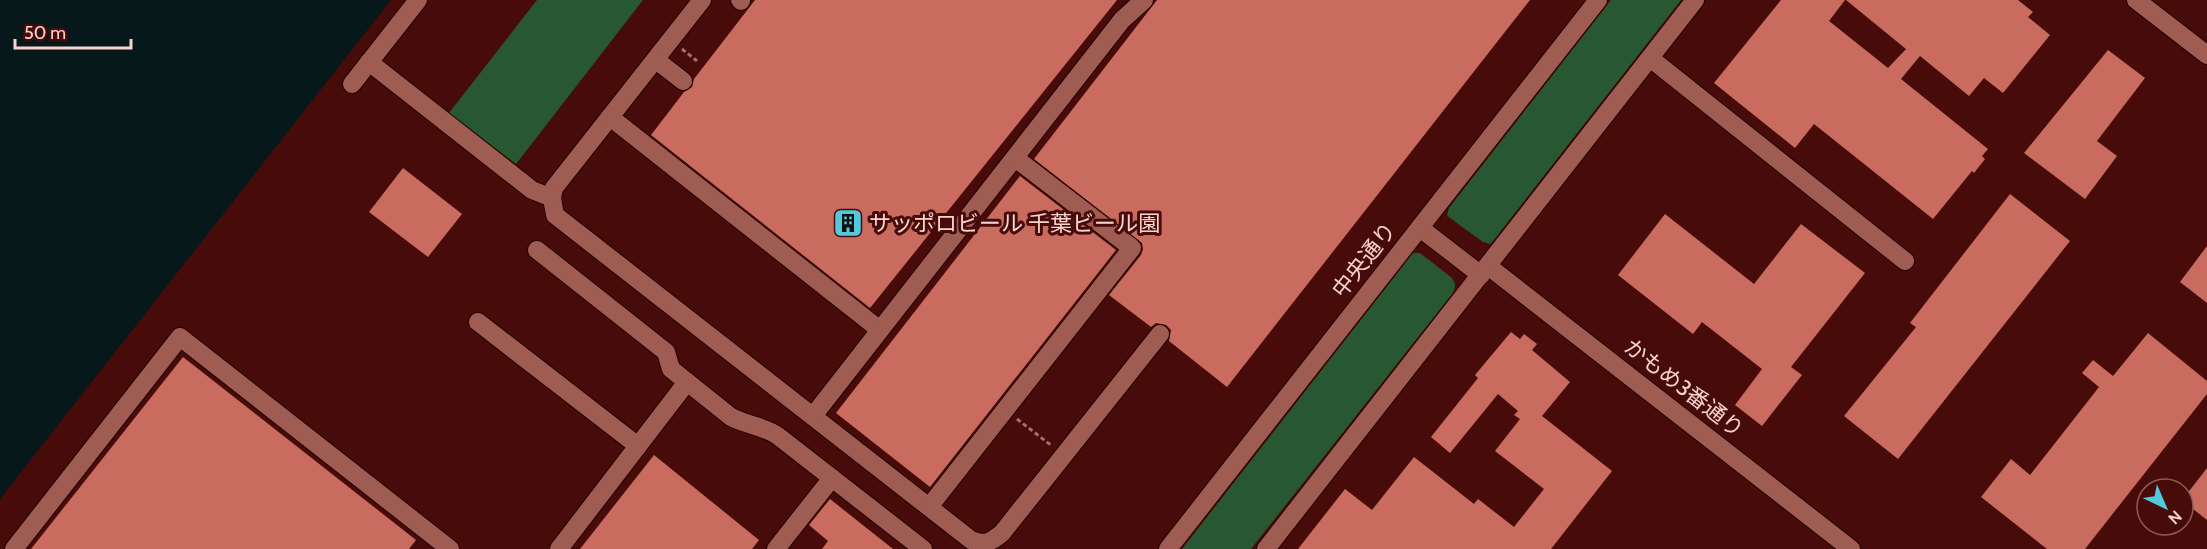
<svg xmlns="http://www.w3.org/2000/svg" width="2207" height="549" font-family="Cabin,'Noto Sans JP',sans-serif">
<style>
.green{fill:#285832}
.water{fill:#07181b}
.building{fill:#c96b5f}
.lines{fill:none;stroke-linecap:round;stroke-linejoin:round}
.minor-casing{stroke:#250000;stroke-width:20}
.path{stroke:#a0706b;stroke-width:3;stroke-dasharray:4.5 3;stroke-linecap:butt}
.minor{stroke:#9e5c53;stroke-width:18}
.labels{text-anchor:middle;dominant-baseline:central;stroke-width:6;stroke-linejoin:round;paint-order:stroke}
.poi-label{font-size:22px;fill:#f9d3cd;stroke:#470c09;text-anchor:start}
.street-label{font-size:22px;fill:#f9d3cd;stroke:#470c09}
</style>
<rect width="100%" height="100%" fill="#470c09"/>
<g class="green">
<polygon points="537,0 643,0 516,164 449,113"/>
<polygon points="1611,0 1681,0 1493,241 1490,244 1483,242 1450,218 1447,215 1449,208"/>
<path d="M1413 253H1420L1452 278C1456 284 1456 288 1452 294L1251 549H1182Z"/>
</g>
<polygon class="water" points="0,0 391,0 0,499"/>
<g class="building">
<polygon points="755,0 1117,0 870,308 651,135 684,92 692,87 694,79"/>
<polygon points="1157,0 1530,0 1227,387 1169,341 1171,330 1166,325 1156,323 1151,327 1109,295 1141,255 1143,249 1142,243 1034,159"/>
<polygon points="1781,0 1845,0 1829,21 1888,68 1906,49 1846,0 2018,0 2033,12 2028,17 2050,35 2003,93 1984,78 1969,96 1920,56 1901,79 1988,149 1982,156 1985,159 1974,173 1972,171 1933,219 1814,124 1795,148 1714,83"/>
<polygon points="2108,50 2145,78 2097,141 2117,156 2085,199 2024,153"/>
<polygon points="403,168 462,214 428,257 369,212"/>
<polygon points="1020,176 1116,250 930,487 836,413"/>
<polygon points="2010,194 2070,241 1898,459 1844,416 1916,327 1910,323"/>
<polygon points="1665,214 1754,284 1801,224 1865,273 1791,367 1802,375 1762,426 1735,405 1762,369 1702,322 1693,334 1618,275"/>
<polygon points="2207,246 2207,303 2180,282"/>
<polygon points="1511,332 1520,339 1524,334 1537,344 1532,350 1570,382 1542,416 1612,471 1551,549 1298,549 1345,489 1372,510 1414,457 1474,504 1478,499 1514,527 1544,489 1495,451 1520,419 1514,415 1518,411 1498,394 1450,453 1431,437 1478,378 1475,375"/>
<polygon points="2148,333 2207,381 2207,394 2085,549 2047,549 1981,497 2011,459 2030,475 2099,387 2082,373 2093,360 2113,376"/>
<polygon points="183,357 416,540 409,549 31,549"/>
<polygon points="654,455 759,540 752,549 580,549"/>
<polygon points="2207,468 2207,520 2183,501 2183,499"/>
<polygon points="830,499 893,549 822,549 828,541 809,525"/>
</g>
<g class="lines">
<g class="minor-casing">
<g id="minor">
<path d="M702 0 554 188 552 198 555 215 971 540C985 546 991 542 1002 533L1160 334"/>
<polyline points="740,0 741,1"/>
<polyline points="2136,0 2207,55"/>
<polyline points="1650,58 1905,261"/>
<polyline points="656,60 683,81"/>
<polyline points="369,62 532,190 552,198"/>
<polyline points="352,84 418,0"/>
<polyline points="610,117 880,330"/>
<polyline points="1420,228 1481,275"/>
<path d="M537 250 666 352 671 369 731 417C746 425 764 426 778 436L923 549"/>
<polyline points="1488,266 1851,549"/>
<polyline points="478,322 638,446"/>
<polyline points="813,416 1122,20 1144,0"/>
<polyline points="929,507 1132,248 1015,158"/>
<polyline points="14,549 180,337 450,549"/>
<polyline points="559,549 687,382"/>
<polyline points="776,549 832,478"/>
<polyline points="1168,549 1598,0"/>
<polyline points="1266,549 1695,0"/>
</g>
</g>
<g class="path">
<polyline points="682,49 697,61"/>
<polyline points="1017,419 1052,446"/>
</g>
<use href="#minor" class="minor"/>
</g>
<defs>
<g id="building-square" transform="scale(1.5)"><rect x="-9" y="-9" width="18" height="18" rx="4" fill="#53cadc" stroke="#470c09"/><path d="M-4-6H4V6H1V3H-1V6H-4ZM-2.5-4.3h1.7v1.8h-1.7ZM.8-4.3h1.7v1.8H.8ZM-2.5-1h1.7V.8h-1.7ZM.8-1h1.7V.8H.8Z" fill="#111"/></g>
</defs>
<g fill-rule="evenodd">
<use href="#building-square" x="848" y="223"/>
</g>
<g class="labels">
<g class="poi-label">
<text x="869" y="223">サッポロビール 千葉ビール園</text>
</g>
<g class="street-label">
<text transform="translate(1364 260) rotate(-52)">中央通り</text>
<text transform="translate(1684 388) rotate(38)">かもめ3番通り</text>
</g>
</g>
<g transform="translate(2165 507) rotate(136)"><circle r="28" fill="#470c09" stroke="#8e5c57" stroke-width="1.5"/>
<path d="M0-4.5L10 22L0 15L-10 22Z" fill="#53cadc"/>
<text y="-9" font-size="16" font-weight="bold" text-anchor="middle" fill="#f9d3cd">N</text>
</g>
<path d="M15 39v9h116v-9" fill="none" stroke="#f9d3cd" stroke-width="3"/>
<text x="24" y="39" font-size="18" fill="#f9d3cd" stroke="#470c09" stroke-width="4.5" paint-order="stroke">50 m</text>
</svg>
